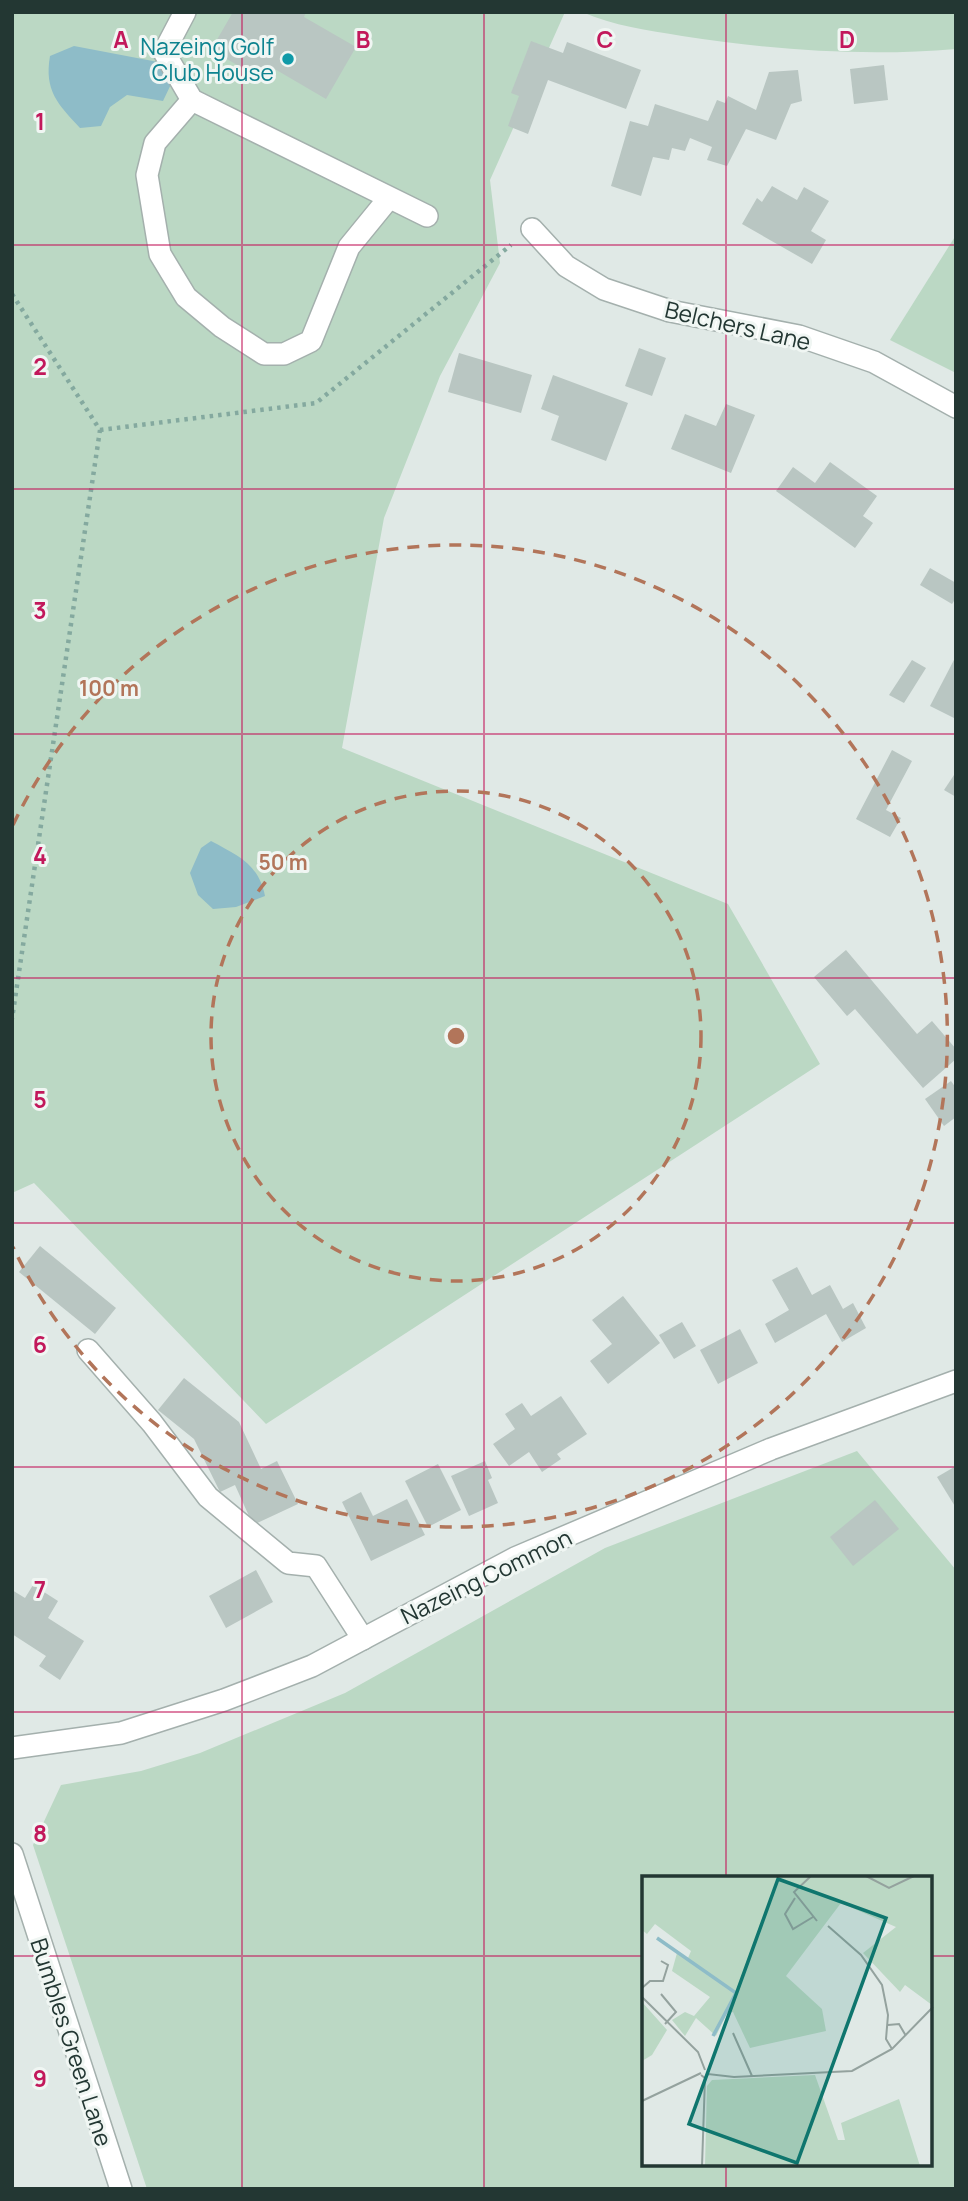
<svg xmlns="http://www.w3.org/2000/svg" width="968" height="2201" font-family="Manrope,sans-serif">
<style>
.green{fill:#bbd8c4;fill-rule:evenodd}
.water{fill:#8ebcc8}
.building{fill:#b9c6c2}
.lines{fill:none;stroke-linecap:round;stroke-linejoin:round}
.minor-casing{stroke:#a4b0ad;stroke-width:24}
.path{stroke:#84a99f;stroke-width:4.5;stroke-dasharray:3.5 5;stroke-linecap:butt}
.minor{stroke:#fff;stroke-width:21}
.grid{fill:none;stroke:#c2185b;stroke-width:2;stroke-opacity:0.55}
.ring{fill:none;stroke:#b2755a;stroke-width:3.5;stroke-dasharray:12 9}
.culture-dot{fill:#0f9aa8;stroke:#f0f6f3;stroke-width:2.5}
.labels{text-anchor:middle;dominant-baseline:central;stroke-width:6;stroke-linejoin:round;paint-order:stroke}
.culture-label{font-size:23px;fill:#0d838f;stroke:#f0f6f3;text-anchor:end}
.street-label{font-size:23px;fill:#233733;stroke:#f0f6f3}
.inset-river{fill:none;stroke:#8ebcc8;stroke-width:3.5}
.inset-road{fill:none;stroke:#94a29e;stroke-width:2}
.view{fill:#0f766e;fill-opacity:0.15;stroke:#0f766e;stroke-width:3.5}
.inset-edge{fill:none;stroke:#233733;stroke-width:3.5}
.grid-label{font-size:23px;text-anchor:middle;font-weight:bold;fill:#c2185b;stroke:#f0f6f3;stroke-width:6;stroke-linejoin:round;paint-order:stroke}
.centre{fill:#b2755a;stroke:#f0f6f3;stroke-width:3.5}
.ring-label{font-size:21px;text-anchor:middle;font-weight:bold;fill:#b2755a;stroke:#f0f6f3;stroke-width:6;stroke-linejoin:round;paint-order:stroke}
</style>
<rect width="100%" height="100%" fill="#e0e9e6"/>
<g class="green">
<polygon points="12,12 565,12 490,180 500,263 440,376 384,518 342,748 728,904 820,1064 266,1424 34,1183 12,1193"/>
<path d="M582 12H956V49C865 57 771 50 682 36 647 30 614 26 582 12Z"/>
<polygon points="956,235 956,373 890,340"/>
<path d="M857 1451 956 1570V2189H147L33 1845 61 1785 141 1771 200 1753 345 1693 605 1548ZM644 1877H931V2164H644Z"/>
</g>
<g class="water">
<path d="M74 46 158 62 173 80 163 101 127 95 110 107 101 126 80 128C58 104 44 91 50 56Z"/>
<path d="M211 841C237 855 259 864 265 896L236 907 213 909 198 895 190 873 201 848Z"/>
</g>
<g class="building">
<polygon points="233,12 306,12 304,17 356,47 326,99 273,68 265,81 211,50"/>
<polygon points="531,41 563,53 567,42 641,70 626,109 548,80 528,134 508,126 519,96 511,93"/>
<polygon points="884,65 888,100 854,104 850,69"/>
<polygon points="798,70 802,101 791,104 776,140 746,129 727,166 707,160 712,147 690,138 685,151 672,148 669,160 653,157 641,196 611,186 630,121 648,126 655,104 708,121 717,100 725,103 728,96 756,110 769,72"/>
<polygon points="772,186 797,200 804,187 829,201 811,231 826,240 812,264 742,224 757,198 762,202"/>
<polygon points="639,348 666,358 652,396 625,386"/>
<polygon points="459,353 532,375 521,413 448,392"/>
<polygon points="553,375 628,403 606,461 551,440 559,416 541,409"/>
<polygon points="726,404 755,415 731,473 671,449 685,414 716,426"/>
<polygon points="830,462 877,496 863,516 873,523 855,548 776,491 793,467 815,483"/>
<polygon points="930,568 956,583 956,598 952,604 920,585"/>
<polygon points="956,656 956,719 930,706"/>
<polygon points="912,660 926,668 904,703 889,695"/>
<polygon points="892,750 912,761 886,810 901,818 890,837 856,819"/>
<polygon points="956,772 956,797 944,790"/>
<polygon points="846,950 917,1034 932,1021 956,1049 956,1059 923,1088 855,1009 847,1016 814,977"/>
<polygon points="951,1081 956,1088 956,1117 944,1126 925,1099"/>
<polygon points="40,1246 116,1308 95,1334 19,1272"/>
<polygon points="797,1267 812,1295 830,1285 843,1309 853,1303 866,1328 842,1342 826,1314 775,1343 765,1324 789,1310 772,1280"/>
<polygon points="623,1296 660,1343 608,1384 590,1361 612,1344 592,1320"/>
<polygon points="682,1322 696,1346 674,1359 659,1335"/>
<polygon points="740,1329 758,1363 718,1384 700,1350"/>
<polygon points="184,1378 239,1422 261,1469 277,1461 298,1504 253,1525 235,1485 220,1492 194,1439 158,1410"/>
<polygon points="561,1396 587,1434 557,1454 561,1459 542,1472 529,1452 509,1466 493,1444 515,1429 505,1414 522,1403 531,1416"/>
<polygon points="485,1461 492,1478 488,1480 498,1503 469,1516 451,1476"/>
<polygon points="438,1464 461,1510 428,1527 405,1481"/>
<polygon points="956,1466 956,1508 937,1477"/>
<polygon points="361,1492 373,1516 407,1499 425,1535 371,1561 342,1502"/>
<polygon points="875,1500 899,1529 853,1566 830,1537"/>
<polygon points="256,1570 273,1602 226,1628 209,1596"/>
<polygon points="33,1585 58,1601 48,1618 84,1641 60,1680 39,1666 46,1656 12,1634 12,1590 25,1598"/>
</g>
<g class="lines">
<g class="minor-casing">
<g id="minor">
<polyline points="185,12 164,52 192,100 427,216"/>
<polyline points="192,100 155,143 147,175 160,254 186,297 222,327 264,354 284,354 311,341 349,247 389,198"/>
<polyline points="532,229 566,266 604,289 670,311 799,336 874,362 956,407"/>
<polyline points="88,1350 152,1423 208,1497 288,1563 316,1566 363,1639"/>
<polyline points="12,1748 121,1733 224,1700 312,1666 515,1558 771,1449 956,1381"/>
<polyline points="12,1854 121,2189"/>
</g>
</g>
<g class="path">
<polyline points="12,294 100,430 12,1019"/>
<polyline points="100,430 316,403 511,245"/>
</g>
<use href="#minor" class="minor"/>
</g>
<path class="grid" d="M242 12V2189M484 12V2189M726 12V1877M12 245H956M12 489H956M12 734H956M12 978H956M12 1223H956M12 1467H956M12 1712H956M12 1956H644M931 1956H956M726 2164V2189"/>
<g class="ring">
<circle cx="456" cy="1036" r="245"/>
<path d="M13 825A491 491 0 1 1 13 1247"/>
</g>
<circle class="culture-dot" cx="288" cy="59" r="7"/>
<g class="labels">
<g class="culture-label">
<text x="274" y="46">Nazeing Golf<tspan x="274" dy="26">Club House</tspan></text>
</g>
<g class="street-label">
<text transform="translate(738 325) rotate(13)">Belchers Lane</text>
<text transform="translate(486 1576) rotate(-26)">Nazeing Common</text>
<text transform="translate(72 2042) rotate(72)">Bumbles Green Lane</text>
</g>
</g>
<g transform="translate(642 1876)">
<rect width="290" height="290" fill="#e0e9e6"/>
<path d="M0 0H290V129L263 109 258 116 221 77 254 51 199 27 144 100 180 133 184 155 108 172 91 136 85 137 74 160 54 142 43 160 30 144 43 136 52 140 68 121 30 95 35 77 46 82 49 75 13 48 5 58 0 54ZM0 126 25 154 10 179 0 185ZM173 199 196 264H203L199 247 257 223 278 290H63L65 210 70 204Z" fill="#bbd8c4"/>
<path class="inset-river" d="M15 62 94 117 71 160"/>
<path class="inset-road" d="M169 0 152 16 175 45M224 0 247 12 272 0M153 22 143 38 151 53 171 41M186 50 219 79 240 109 246 139 244 163 250 173M0 112 8 105H21L26 89 19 85M19 118 34 136 23 148M0 121 56 176 63 194M246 149 257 148 264 160M91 157 110 200M59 199 63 202 66 198 92 201 210 195 250 173 291 131M0 225 59 197M60 290 63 202"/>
<path class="view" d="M136 3 244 42 155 287 47 248Z"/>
<rect width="290" height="290" class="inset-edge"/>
</g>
<g class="grid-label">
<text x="121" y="48">A</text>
<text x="363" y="48">B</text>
<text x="605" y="48">C</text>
<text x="847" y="48">D</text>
<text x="40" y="130">1</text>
<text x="40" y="375">2</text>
<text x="40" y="619">3</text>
<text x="40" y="864">4</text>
<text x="40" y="1108">5</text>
<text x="40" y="1353">6</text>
<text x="40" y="1598">7</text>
<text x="40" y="1842">8</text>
<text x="40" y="2087">9</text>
</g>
<circle cx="456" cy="1036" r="10" class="centre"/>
<g class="ring-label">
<text x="109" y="696">100 m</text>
<text x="283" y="870">50 m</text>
</g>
<rect width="968" height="2201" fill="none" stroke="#233733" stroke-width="28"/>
</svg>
